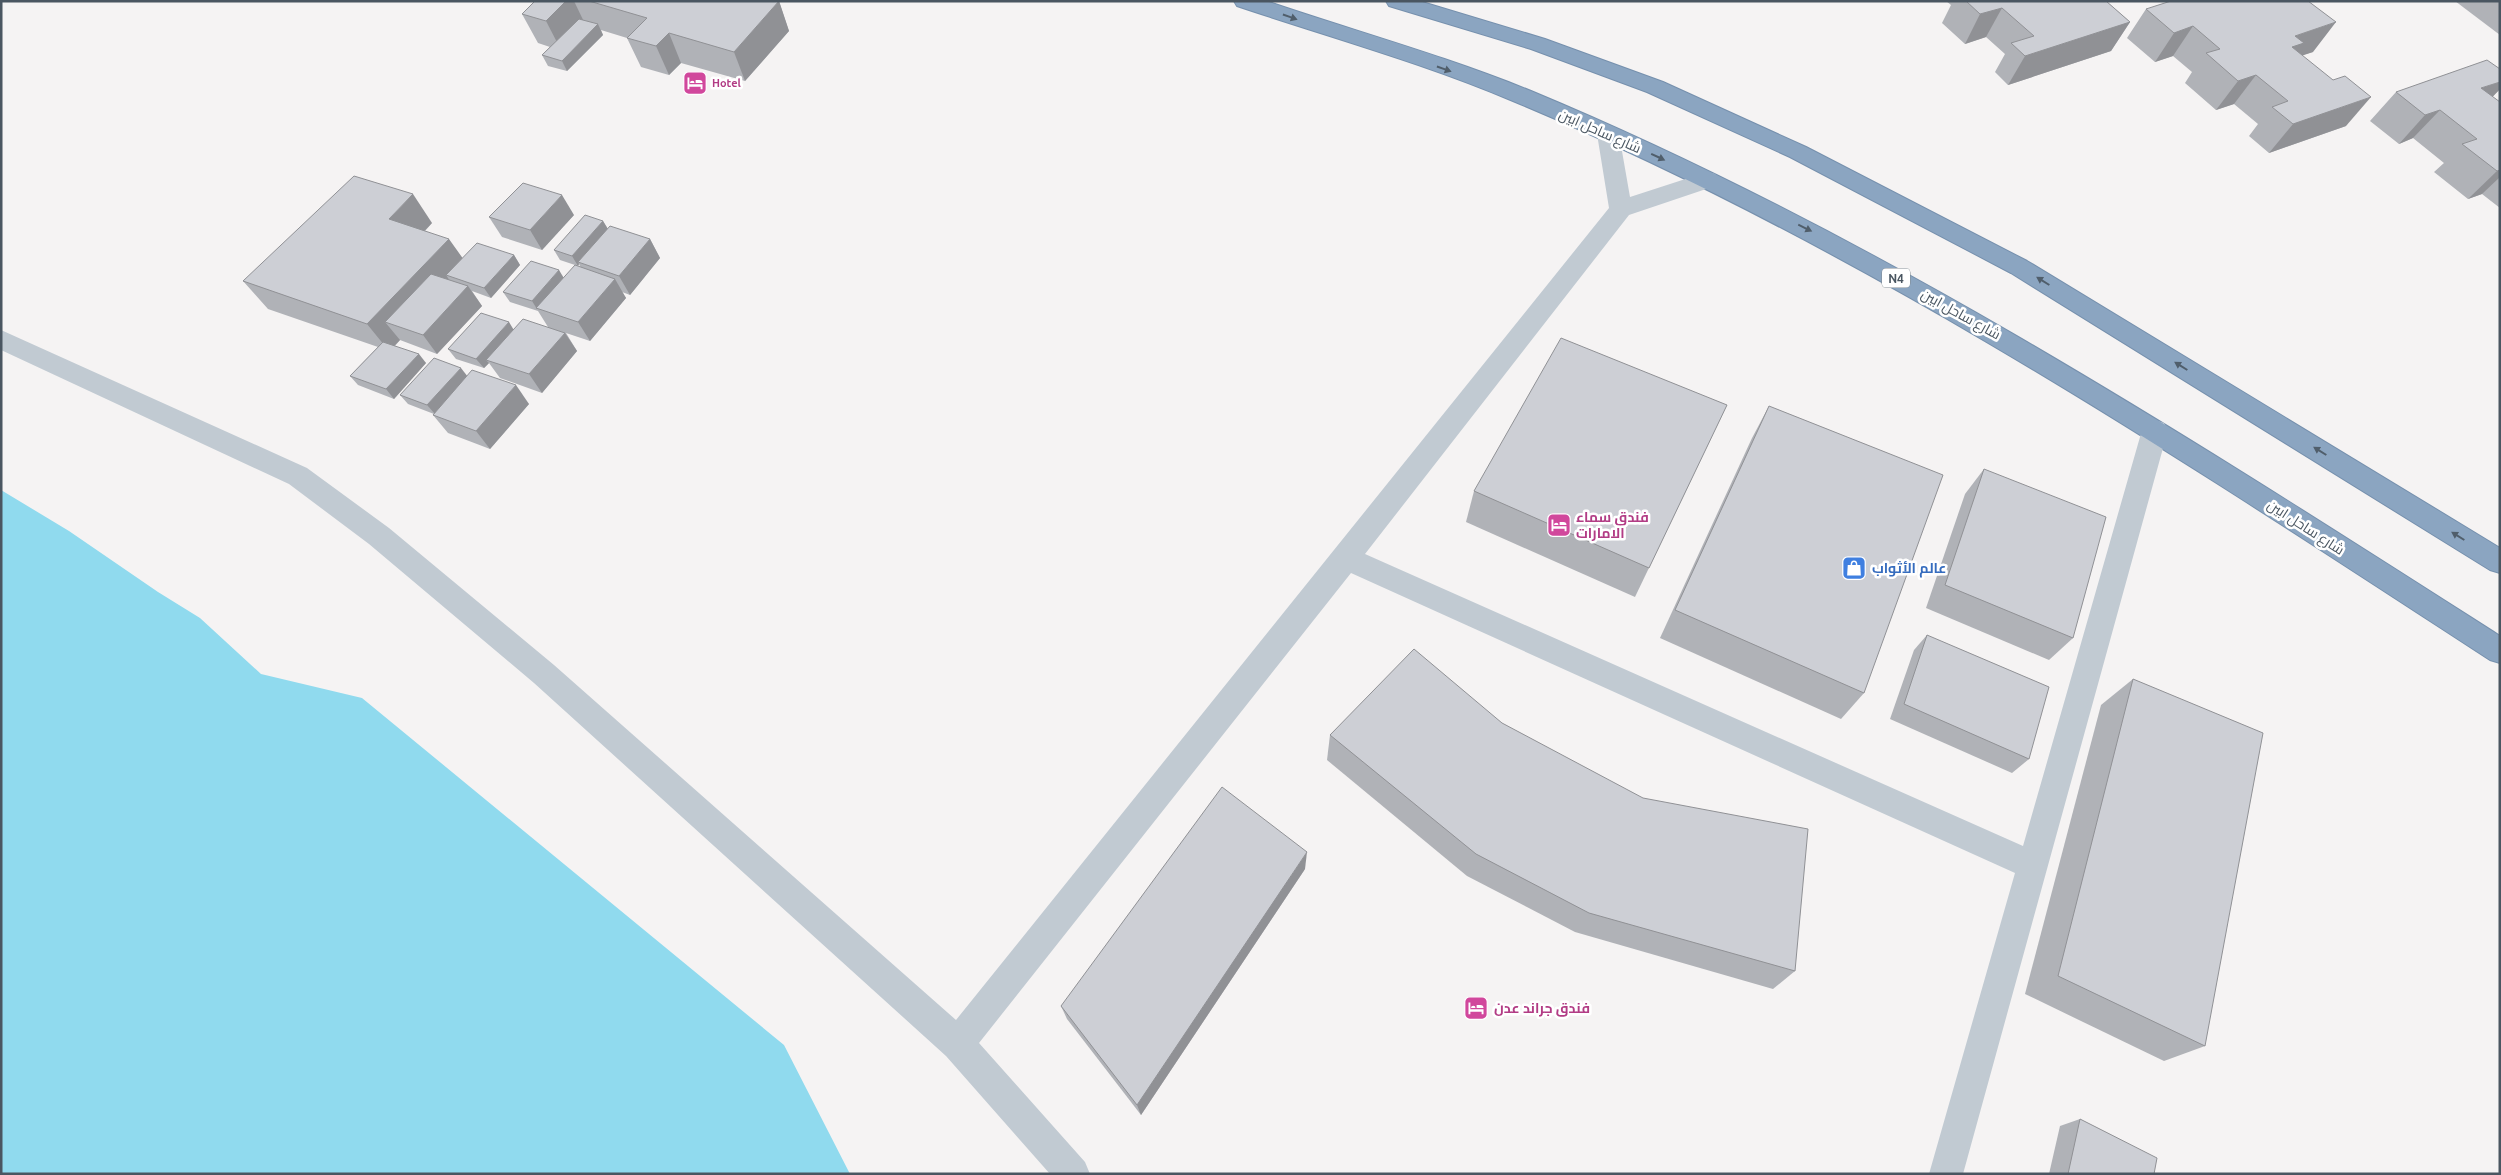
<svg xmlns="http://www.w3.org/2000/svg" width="2501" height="1175" font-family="Ubuntu,Cairo,sans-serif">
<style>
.water{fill:#90daee}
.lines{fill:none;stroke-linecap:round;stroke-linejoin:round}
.highway-casing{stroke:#7690ad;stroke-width:2}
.minor{fill:#c1cad2;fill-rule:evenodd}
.highway{fill:#8ba5c1;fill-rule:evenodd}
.wall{fill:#b0b2b7}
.shaded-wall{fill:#909195}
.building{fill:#cdcfd5;stroke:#909195}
.oneway{fill:#505e6b}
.labels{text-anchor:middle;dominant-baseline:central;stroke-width:5;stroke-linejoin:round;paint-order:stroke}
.far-hotel-label{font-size:11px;font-weight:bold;fill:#b23c85;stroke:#fff;text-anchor:start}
.shield{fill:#fff;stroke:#808990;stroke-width:1}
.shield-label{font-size:12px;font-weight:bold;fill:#4a5661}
.street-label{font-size:14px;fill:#4a5661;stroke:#fff}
.hotel-label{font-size:14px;font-weight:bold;fill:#b23c85;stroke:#fff;text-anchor:start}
.shop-label{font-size:14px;font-weight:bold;fill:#366cbe;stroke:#fff;text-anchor:start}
</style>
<rect width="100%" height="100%" fill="#f5f3f3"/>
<polygon class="water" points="1,490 69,531 158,592 200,618 261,674 362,698 784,1045 850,1174 1,1174"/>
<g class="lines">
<g class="highway-casing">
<g id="highway">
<path d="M1234 1H1266C1354 31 1445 56 1531 91 1875 234 2187 436 2500 636V663L2490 660C2175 455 1861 246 1513 101 1424 63 1329 37 1237 6Z"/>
<polygon points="1386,1 1419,1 1545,39 1663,82 1806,147 2027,261 2500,548 2500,573 2490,570 2011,273 1790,157 1647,92 1531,49 1389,6"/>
</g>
</g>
<polygon class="minor" points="1608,126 1616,129 1619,134 1630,197 1707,172 1715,174 1718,180 1715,186 1629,215 1365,554 2023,846 2142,430 2146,423 2155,420 2164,423 2168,430 1963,1174 1929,1174 2015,873 1351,573 979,1043 1085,1162 1090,1174 1050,1174 946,1056 534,683 369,544 289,484 1,350 1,330 307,468 389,528 554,665 956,1020 1609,208 1597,134 1600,129"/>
<use href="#highway" class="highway"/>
</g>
<g class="wall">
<polygon points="535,1 779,1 789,31 745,81 681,63 669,75 641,67 627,38 601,30 603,35 567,71 548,66 542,55 550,47 538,43 522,14"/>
<polygon points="1946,1 2106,1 2130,22 2111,51 2008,85 1995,72 2005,54 1986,37 1965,44 1942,23 1951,5"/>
<polygon points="2455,1 2500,1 2500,35"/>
<polygon points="2146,9 2313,52 2302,55 2346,126 2269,153 2249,136 2258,124 2234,104 2216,110 2185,83 2192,72 2173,56 2155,62 2127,38"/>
<polygon points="2500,89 2492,97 2500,102 2500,208 2482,194 2468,199 2434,172 2444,163 2413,138 2399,144 2370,121 2396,92"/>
<polygon points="574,215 542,250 502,237 489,217"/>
<polygon points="603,221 608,229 650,239 660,258 630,295 622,292 626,298 590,341 566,333 577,351 542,393 500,378 489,363 484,368 456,359 448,349 513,329 548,327 538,311 510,302 503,292 563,278 581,268 579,264 578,266 560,260 554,250"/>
<polygon points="432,223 425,231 462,258 514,255 520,265 491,298 472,291 482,306 437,354 400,340 395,346 426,363 394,399 358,385 350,376 378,347 268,309 243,281"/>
<polygon points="467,376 529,404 490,449 448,433 433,415 434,414 408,404 400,395"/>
<polygon points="1727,405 1635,597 1466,522 1474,491"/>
<polygon points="1769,406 1864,693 1841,719 1660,638 1752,438"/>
<polygon points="1984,469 2073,638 2049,660 1926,608 1965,494"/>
<polygon points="1927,635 2029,759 2012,773 1890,719 1914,650"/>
<polygon points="2133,679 2205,1046 2164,1061 2025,994 2101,705"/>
<polygon points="1330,735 1795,971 1773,989 1575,932 1467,876 1327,760"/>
<polygon points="1305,869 1141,1115 1067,1019 1061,1006"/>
<polygon points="2080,1119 2154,1174 2049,1174 2060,1126"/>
</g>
<g class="shaded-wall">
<polygon points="566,1 574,1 586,26 561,50 546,21"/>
<polygon points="779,1 789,31 745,81 734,52"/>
<polygon points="2002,8 1986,37 1965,44 1980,14"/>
<polygon points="2130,22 2111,51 2008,85 2025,56"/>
<polygon points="2336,22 2313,52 2292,59 2281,72 2295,36"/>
<polygon points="598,24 603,35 567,71 562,61"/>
<polygon points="2193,26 2173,56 2155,62 2174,33"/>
<polygon points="669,33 681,63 669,75 656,46"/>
<polygon points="2256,75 2234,104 2216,110 2238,81"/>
<polygon points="2500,82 2500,89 2483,107 2481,88"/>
<polygon points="2371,97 2346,126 2269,153 2293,124"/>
<polygon points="2440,110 2413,138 2399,144 2425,115"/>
<polygon points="2500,170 2500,177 2482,194 2468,199 2497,171"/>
<polygon points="413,194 432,223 409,247 389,219"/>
<polygon points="562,195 574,215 542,250 530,230"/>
<polygon points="603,221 609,231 578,262 579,264 578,266 572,256"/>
<polygon points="449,239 469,267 446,275 452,284 385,322 400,340 389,351 367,324"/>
<polygon points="650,239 660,258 630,295 619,276"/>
<polygon points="514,255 520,265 491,298 484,288"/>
<polygon points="559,270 565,280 537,309 532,301"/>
<polygon points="615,279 626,298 590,341 578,322"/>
<polygon points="468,286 482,306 437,354 423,335"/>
<polygon points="509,322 515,332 486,360 489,363 484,368 476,359"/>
<polygon points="565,333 577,351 542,393 529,374"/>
<polygon points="419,354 426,363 394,399 386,389"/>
<polygon points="461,368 468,377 435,414 427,405"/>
<polygon points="516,385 529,404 490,449 476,431"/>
<polygon points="1307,852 1305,869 1141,1115 1137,1105"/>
</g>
<g class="building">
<polygon points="535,1 566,1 546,21 522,14"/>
<polygon points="589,1 779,1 734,52 669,33 656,46 627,38 647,18"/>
<polygon points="1966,1 2106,1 2130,22 2025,56 2011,43 2034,36 2002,8 1980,14"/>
<polygon points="2171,1 2308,1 2336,22 2295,36 2304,43 2292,47 2333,80 2345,76 2371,97 2293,124 2272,107 2288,101 2256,75 2238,81 2206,53 2220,49 2193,26 2174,33 2146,9"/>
<polygon points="579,19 598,24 562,61 542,55"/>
<polygon points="2487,60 2500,69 2500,82 2481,88 2500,102 2500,170 2497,171 2462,144 2477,139 2440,110 2425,115 2396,92"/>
<polygon points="354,176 413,194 389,219 449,239 367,324 243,281"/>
<polygon points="523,183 562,195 530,230 489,217"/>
<polygon points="585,215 603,221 572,256 554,250"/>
<polygon points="610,226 650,239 619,276 578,262"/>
<polygon points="477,243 514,255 484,288 446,275"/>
<polygon points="531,261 559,270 532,301 503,292"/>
<polygon points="575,265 615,279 578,322 536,308"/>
<polygon points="431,274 468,286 423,335 385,322"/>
<polygon points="481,313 509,322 476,359 448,349"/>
<polygon points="523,319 565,333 529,374 486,360"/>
<polygon points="1561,338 1727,405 1649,568 1474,491"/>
<polygon points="383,342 419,354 386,389 350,376"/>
<polygon points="434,358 461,368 427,405 400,395"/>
<polygon points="472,370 516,385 476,431 433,415"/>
<polygon points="1769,406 1943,475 1864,693 1675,610"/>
<polygon points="1984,469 2106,517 2073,638 1945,585"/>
<polygon points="1927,635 2049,687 2029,759 1904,704"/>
<polygon points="1414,649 1502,723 1643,798 1808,829 1795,971 1589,913 1476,854 1330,735"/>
<polygon points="2133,679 2263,733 2205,1046 2058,976"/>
<polygon points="1222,787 1307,852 1137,1105 1061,1006"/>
<polygon points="2080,1119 2157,1158 2154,1174 2068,1174"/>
</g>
<defs><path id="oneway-solid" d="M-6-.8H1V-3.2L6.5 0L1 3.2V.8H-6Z" transform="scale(1.25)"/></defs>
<g class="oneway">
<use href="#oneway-solid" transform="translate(1290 17) rotate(19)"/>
<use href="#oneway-solid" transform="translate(1444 69) rotate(19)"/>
<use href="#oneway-solid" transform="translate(1658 157) rotate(25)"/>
<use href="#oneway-solid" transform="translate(1805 228) rotate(26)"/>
<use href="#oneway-solid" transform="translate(2043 281) rotate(-148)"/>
<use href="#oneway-solid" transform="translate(2181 366) rotate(-148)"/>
<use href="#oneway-solid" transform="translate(2320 451) rotate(-148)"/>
<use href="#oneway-solid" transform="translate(2458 536) rotate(-148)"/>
</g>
<defs>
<g id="hotel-square" transform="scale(1.25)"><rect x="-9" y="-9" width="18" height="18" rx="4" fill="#d1479c" stroke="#fff"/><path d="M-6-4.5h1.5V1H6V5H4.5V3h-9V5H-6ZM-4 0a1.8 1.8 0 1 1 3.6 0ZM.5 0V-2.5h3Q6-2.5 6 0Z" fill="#fff"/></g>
<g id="shop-square" transform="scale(1.25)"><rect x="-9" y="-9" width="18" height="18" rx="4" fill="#3f7fe0" stroke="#fff"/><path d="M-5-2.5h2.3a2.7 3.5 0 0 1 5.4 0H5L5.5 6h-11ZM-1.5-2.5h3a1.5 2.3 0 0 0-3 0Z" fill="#fff"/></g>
</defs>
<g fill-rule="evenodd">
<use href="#hotel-square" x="695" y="83"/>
<use href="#hotel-square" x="1559" y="525"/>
<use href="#shop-square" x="1854" y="568"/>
<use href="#hotel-square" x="1476" y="1008"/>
</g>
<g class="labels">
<g class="far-hotel-label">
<text x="712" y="83">Hotel</text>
</g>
<rect class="shield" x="1882" y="268.5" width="28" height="19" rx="4"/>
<g class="shield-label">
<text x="1896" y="278">N4</text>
</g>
<g class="street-label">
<text transform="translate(1600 131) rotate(24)">شارع ساحل ابين</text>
<text transform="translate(1961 314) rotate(29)">شارع ساحل ابين</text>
<text transform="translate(2306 527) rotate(33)">شارع ساحل ابين</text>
</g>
<g class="hotel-label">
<text x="1576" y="517">فندق سماء<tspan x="1576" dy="16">الامارات</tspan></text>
<text x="1494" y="1008">فندق جراند عدن</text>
</g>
<g class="shop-label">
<text x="1872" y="568">عالم الأثواب</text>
</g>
</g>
<rect width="2501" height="1175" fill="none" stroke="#4a5661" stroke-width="5"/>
</svg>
